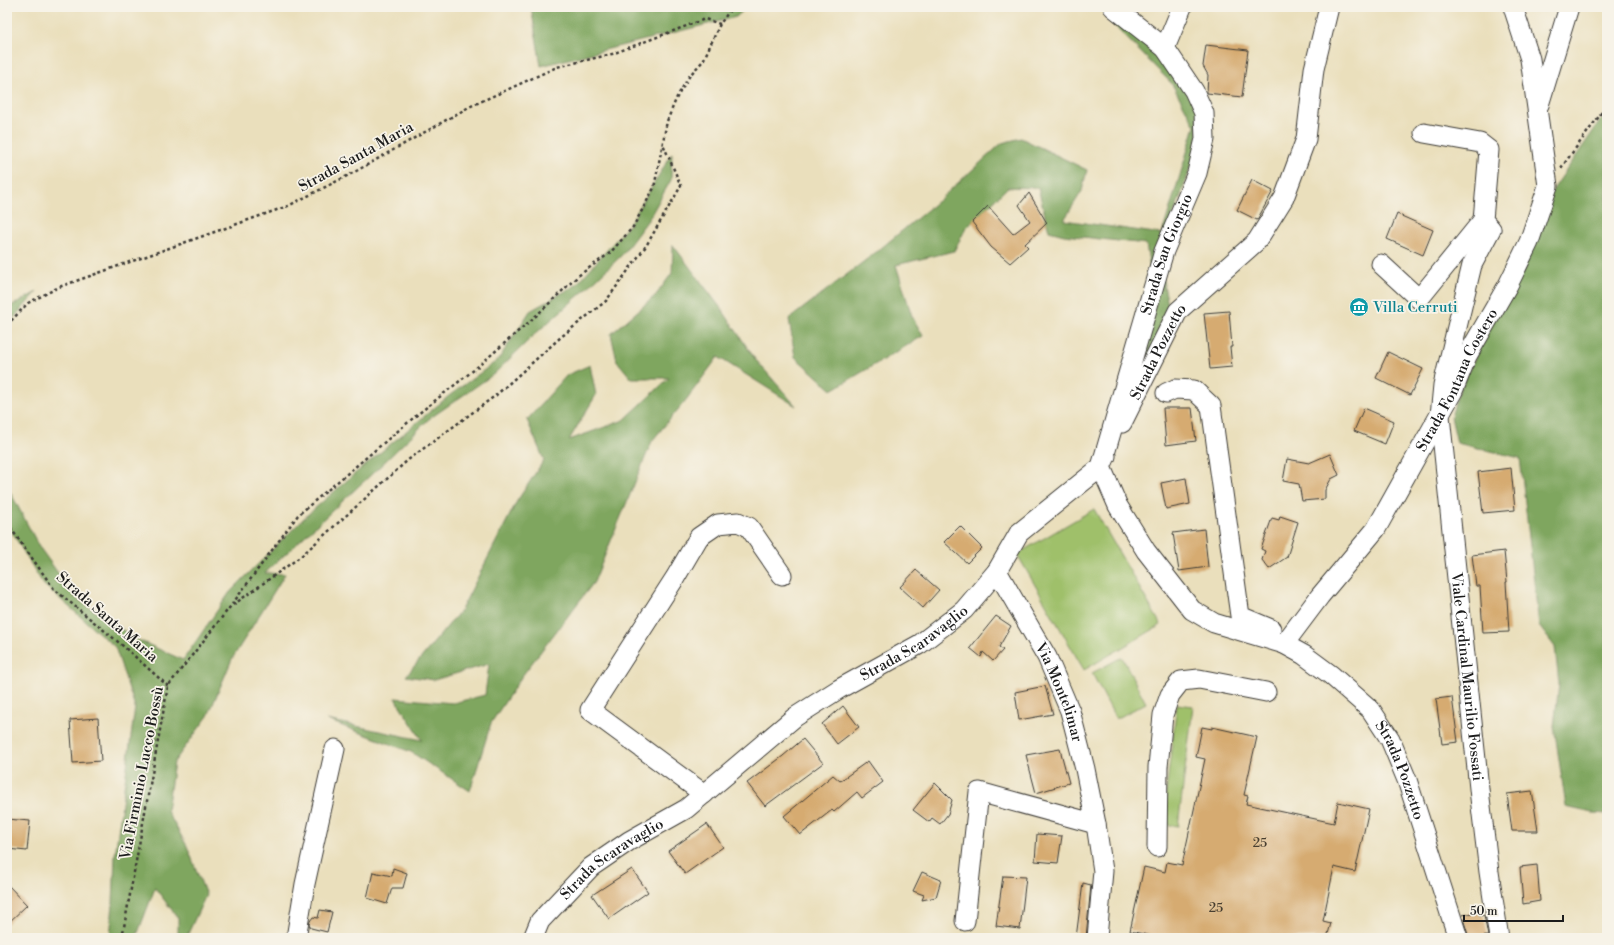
<svg xmlns="http://www.w3.org/2000/svg" width="1614" height="945" font-family="'Libre Bodoni',serif">
<style>
.green{fill:#9fc06a;stroke:#5e6e43}
.forest{fill:#7fa65e;stroke:#4e613d}
.building{fill:#d6ab71}
.lines{fill:none;stroke-linecap:round;stroke-linejoin:round}
.minor-casing{stroke:#3b3934;stroke-width:21}
.path{stroke:#3b3934;stroke-width:2.5;stroke-dasharray:3 3;stroke-linecap:butt}
.minor{stroke:#fff;stroke-width:19}
.labels{text-anchor:middle;dominant-baseline:central;stroke-width:3.5;stroke-linejoin:round;paint-order:stroke}
.number-label{font-size:13px;fill:#4a4031}
.street-label{font-size:15px;fill:#1c1c1c;stroke:#f7f3e8}
.culture-label{font-size:15px;fill:#0d838f;stroke:#f7f3e8;text-anchor:start}
</style>
<rect width="100%" height="100%" fill="#f7f3e8"/>
<filter id="ink" filterUnits="userSpaceOnUse"><feTurbulence type="fractalNoise" baseFrequency=".025" numOctaves="2"/><feDisplacementMap in="SourceGraphic" scale="8" xChannelSelector="R" yChannelSelector="G"/><feConvolveMatrix kernelMatrix="1 2 1 2 8 2 1 2 1" color-interpolation-filters="sRGB"/></filter>
<filter id="wash" filterUnits="userSpaceOnUse"><feTurbulence type="fractalNoise" baseFrequency=".012" numOctaves="4" result="noise"/><feDisplacementMap in="SourceGraphic" scale="16" xChannelSelector="R" yChannelSelector="G"/><feGaussianBlur stdDeviation="0.9" result="paint"/><feColorMatrix in="noise" values="0 0 0 0 0 0 0 0 0 0 0 0 0 0 0 0 0 1.4 0 .05"/><feComposite in="paint" operator="in"/></filter>
<g filter="url(#wash)">
<rect width="100%" height="100%" fill="#eadfbc"/>
<g class="green">
<polygon points="1094,509 1161,625 1084,670 1017,554"/>
<polygon points="1122,657 1146,703 1116,719 1092,673"/>
<polygon points="1177,704 1193,706 1178,826 1162,824"/>
</g>
<g class="forest">
<polygon points="531,7 747,7 736,17 541,66"/>
<polygon points="1113,14 1173,68 1198,111 1197,151 1158,257 1170,314 1128,397 1150,269 1146,244 1064,235 1049,231 1038,188 1008,187 966,228 954,251 896,265 912,316 923,336 832,390 795,357 789,319 880,249 938,201 1002,143 1021,138 1087,170 1082,191 1064,220 1162,234 1195,126 1172,84 1109,20"/>
<polygon points="1607,111 1607,814 1592,813 1566,807 1554,726 1559,684 1555,647 1539,626 1520,458 1457,443 1451,417 1457,396 1552,191"/>
<polygon points="672,153 671,180 648,220 621,256 585,290 534,335 494,374 429,419 373,473 265,573 285,574 232,659 208,716 174,762 167,811 187,846 206,895 186,938 178,938 178,918 155,888 136,938 110,938 113,903 115,855 135,707 115,647 43,584 7,524 7,486 40,548 76,598 136,639 183,660 230,592 305,517 352,476 450,395 498,360 530,311 576,285 629,225"/>
<polygon points="673,245 723,311 755,359 796,406 718,357 686,400 652,441 594,582 522,676 491,723 470,791 411,752 327,720 422,740 395,698 453,703 485,695 489,664 434,680 406,676 461,610 517,501 544,460 527,420 567,375 590,365 596,395 569,440 624,420 669,378 631,378 617,361 611,334 656,295 672,273"/>
<polygon points="37,292 7,325 7,308"/>
</g>
<g id="blocks">
<g class="building">
<polygon points="1206,45 1248,50 1242,97 1207,93 1208,75 1203,66"/>
<polygon points="1252,180 1273,191 1257,220 1237,210"/>
<polygon points="1029,193 1047,223 1025,244 1028,247 1010,263 991,247 972,222 988,206 1013,234 1030,221 1019,205"/>
<polygon points="1397,214 1433,230 1423,255 1387,239"/>
<polygon points="1229,311 1232,347 1230,347 1232,367 1210,369 1204,313"/>
<polygon points="1388,352 1423,369 1410,395 1376,378"/>
<polygon points="1163,408 1192,408 1196,441 1166,445"/>
<polygon points="1364,408 1394,421 1385,444 1354,431"/>
<polygon points="1330,454 1339,475 1331,479 1325,490 1325,499 1302,501 1299,484 1283,481 1287,459 1309,463"/>
<polygon points="1511,468 1515,510 1483,513 1478,472"/>
<polygon points="1186,478 1190,504 1166,509 1161,483"/>
<polygon points="1280,516 1298,522 1287,557 1269,569 1262,560 1265,551 1261,549 1272,518 1279,520"/>
<polygon points="960,526 982,548 967,563 944,542"/>
<polygon points="1204,529 1208,567 1179,571 1173,533"/>
<polygon points="1504,551 1507,582 1506,582 1509,632 1483,633 1480,586 1476,586 1472,555"/>
<polygon points="916,570 939,590 923,608 900,587"/>
<polygon points="996,616 1011,626 999,647 1003,650 993,661 983,652 981,657 970,648"/>
<polygon points="1045,686 1053,714 1019,720 1015,692"/>
<polygon points="1452,697 1458,742 1442,744 1436,699"/>
<polygon points="843,706 859,727 837,744 822,724"/>
<polygon points="98,718 101,761 73,763 70,720"/>
<polygon points="1202,727 1212,729 1212,727 1257,737 1244,795 1248,796 1246,804 1334,823 1338,802 1369,809 1355,872 1334,867 1323,921 1331,923 1327,938 1151,938 1152,936 1130,931 1144,867 1165,872 1167,862 1182,865 1205,759 1196,757"/>
<polygon points="803,739 823,763 765,806 747,783 783,756"/>
<polygon points="1060,749 1069,783 1036,793 1026,755"/>
<polygon points="868,761 883,782 862,798 857,792 834,812 832,810 800,835 784,816 833,775 840,781"/>
<polygon points="935,783 952,800 948,814 940,824 932,818 929,822 913,810"/>
<polygon points="1532,791 1538,831 1512,831 1507,794"/>
<polygon points="7,819 30,821 27,851 7,849"/>
<polygon points="707,824 723,847 685,874 668,851"/>
<polygon points="1037,834 1062,836 1058,863 1035,861"/>
<polygon points="1537,865 1540,901 1523,904 1520,867"/>
<polygon points="393,868 407,873 403,888 392,888 387,904 367,898 373,872 392,876"/>
<polygon points="632,869 648,892 609,919 592,895"/>
<polygon points="922,872 941,880 936,897 922,900 924,895 913,891"/>
<polygon points="1003,876 1026,877 1020,929 996,926"/>
<polygon points="1083,883 1091,885 1086,938 1076,938"/>
<polygon points="7,884 27,905 7,924"/>
<polygon points="320,910 332,912 327,932 311,928 309,925 310,921 313,917 318,918"/>
<polygon points="1480,912 1480,916 1484,915 1488,936 1469,938 1462,915"/>
</g>
</g>
</g>
<g filter="url(#ink)">
<use href="#blocks" fill-opacity="0" stroke="#3b3934" stroke-width="1"/>
<g class="lines">
<g class="minor-casing">
<g id="minor">
<polyline points="1165,48 1182,7"/>
<polyline points="1539,105 1569,7"/>
<path id="s1" d="M1424 133 1480 143 1489 150 1483 220 1491 229 1472 265 1443 385 1440 416 1480 798 1489 872 1499 938"/>
<polyline points="1381,264 1419,299 1483,220"/>
<polyline points="1166,393 1175,389 1194,390 1211,406 1240,616 1271,629"/>
<path id="s2" d="M1122 423 1178 311 1257 241 1284 198 1306 139 1314 69 1329 7"/>
<path id="s3" d="M1106 456 1101 467 1118 506 1146 551 1192 610 1214 623 1284 644 1304 655 1331 675 1371 710 1390 739 1407 780 1458 938"/>
<path id="s4" d="M997 571 1047 657 1070 711 1085 769 1096 824 1103 871 1097 938"/>
<path id="s5" d="M1284 644 1320 596 1376 529 1453 391 1467 356 1508 285 1529 242 1548 186 1530 59 1513 7"/>
<polyline points="704,794 590,710 675,578 699,537 718,524 738,522 749,527 782,575"/>
<polyline points="1157,847 1158,767 1163,715 1170,695 1181,681 1199,679 1266,692"/>
<polyline points="965,921 979,792 1096,824"/>
<polyline points="296,938 305,884 335,749"/>
<path id="s6" d="M533 938 540 921 591 867 629 841 686 809 795 717 839 689 920 644 964 610 997 571 1019 533 1101 467 1164 251 1197 173 1205 139 1204 113 1194 91 1165 48 1113 7"/>
</g>
</g>
<g class="path">
<polyline points="1561,168 1600,115 1607,103"/>
<polyline points="7,325 28,303 59,287 288,206 351,174 469,107 557,67 612,54 705,19 720,24"/>
<polyline points="7,523 54,589 123,646 168,686"/>
<polyline points="233,605 300,557 408,460 495,396 561,337 606,301 646,246 681,186 663,144"/>
<polyline points="122,938 168,686 230,607 298,515 418,414 475,369 538,314 578,276 610,253 633,227 654,188 667,121 677,97 690,75 703,61 720,24 732,7"/>
</g>
<use href="#minor" class="minor"/>
</g>
</g>
<defs>
<g id="museum-disc" transform="scale(1)"><circle r="9.5" fill="#0f9aa8" stroke="#f7f3e8"/><path d="M0-6L6-3V-2H-6V-3ZM-5-1h2V3h-2ZM-1-1h2V3h-2ZM3-1h2V3H3ZM-6 4H6V6H-6Z" fill="#fff"/></g>
</defs>
<g fill-rule="evenodd">
<use href="#museum-disc" x="1359" y="307"/>
</g>
<g class="labels">
<g class="number-label">
<text x="1260" y="843">25</text>
<text x="1216" y="908">25</text>
</g>
<g class="street-label">
<text transform="translate(356 157) rotate(-29)">Strada Santa Maria</text>
<text stroke="none"><textPath href="#s6" startOffset="970">Strada San Giorgio</textPath></text>
<text stroke="none"><textPath href="#s2" startOffset="80">Strada Pozzetto</textPath></text>
<text stroke="none"><textPath href="#s5" startOffset="317">Strada Fontana Costero</textPath></text>
<text transform="translate(107 617) rotate(41)">Strada Santa Maria</text>
<text stroke="none"><textPath href="#s6" startOffset="487">Strada Scaravaglio</textPath></text>
<text stroke="none"><textPath href="#s1" startOffset="608">Viale Cardinal Maurilio Fossati</textPath></text>
<text stroke="none"><textPath href="#s4" startOffset="137">Via Montelimar</textPath></text>
<text stroke="none"><textPath href="#s3" startOffset="458">Strada Pozzetto</textPath></text>
<text transform="translate(142 773) rotate(-79)">Via Firminio Lucco Bossù</text>
<text stroke="none"><textPath href="#s6" startOffset="114">Strada Scaravaglio</textPath></text>
</g>
<g class="culture-label">
<text x="1373" y="307">Villa Cerruti</text>
</g>
</g>
<rect width="1614" height="945" fill="none" stroke="#f7f3e8" stroke-width="24"/>
<path d="M1464 915v6h99v-6" fill="none" stroke="#1c1c1c" stroke-width="2"/>
<text x="1470" y="915" font-size="12" fill="#1c1c1c" stroke="#f7f3e8" stroke-width="3" paint-order="stroke">50 m</text>
</svg>
